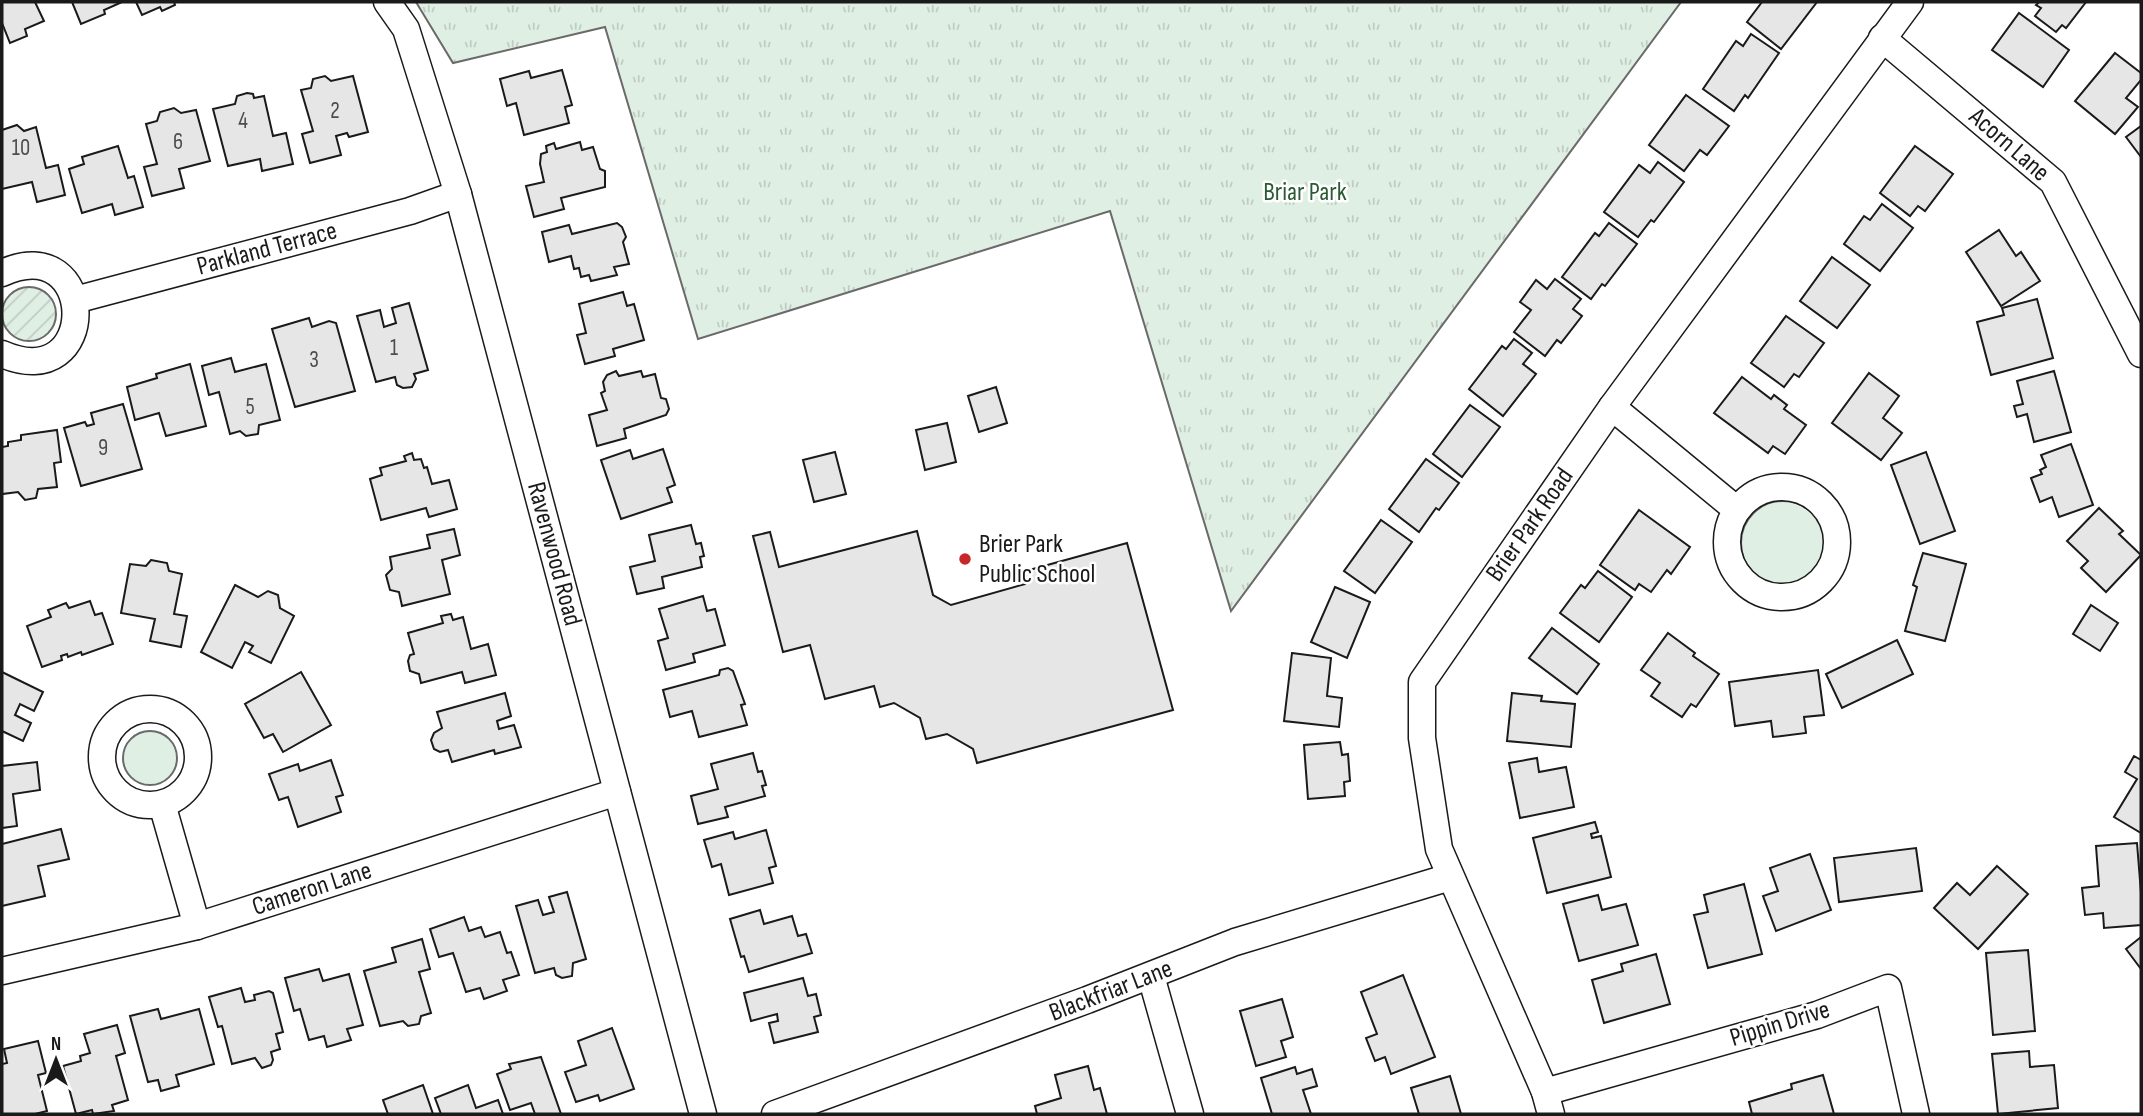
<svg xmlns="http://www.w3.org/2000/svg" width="2143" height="1116" font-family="'Sofia Sans Condensed',sans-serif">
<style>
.grass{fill:#e0efe3;stroke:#6a6a6a;stroke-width:2}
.park{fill:url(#park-tufts);stroke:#6a6a6a;stroke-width:2}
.garden{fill:url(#garden-furrows);stroke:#6a6a6a;stroke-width:2}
.building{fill:#e6e6e6;stroke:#1a1a1a;stroke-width:2}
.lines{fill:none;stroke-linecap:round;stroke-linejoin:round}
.minor-casing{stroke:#1a1a1a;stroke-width:29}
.minor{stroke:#fff;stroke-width:26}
.poi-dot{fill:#c62828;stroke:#fff;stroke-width:2.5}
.labels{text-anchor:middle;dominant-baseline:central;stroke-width:5;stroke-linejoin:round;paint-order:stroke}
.number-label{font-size:23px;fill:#4d4d4d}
.street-label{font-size:26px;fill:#1a1a1a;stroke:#fff}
.park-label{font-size:26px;fill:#2b5a34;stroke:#fff}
.poi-label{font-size:26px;fill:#1a1a1a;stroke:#fff;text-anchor:start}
</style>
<defs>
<pattern id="park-tufts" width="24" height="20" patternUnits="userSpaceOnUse" patternTransform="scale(1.75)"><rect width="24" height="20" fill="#e0efe3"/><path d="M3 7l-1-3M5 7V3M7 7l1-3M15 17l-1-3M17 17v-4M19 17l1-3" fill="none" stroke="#c0ccc2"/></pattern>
<pattern id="garden-furrows" width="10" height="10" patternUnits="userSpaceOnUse" patternTransform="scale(1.75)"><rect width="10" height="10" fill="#e0efe3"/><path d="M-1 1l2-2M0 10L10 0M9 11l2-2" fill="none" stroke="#c0ccc2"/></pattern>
</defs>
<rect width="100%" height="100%" fill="#fff"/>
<g class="grass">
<circle cx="1783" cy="543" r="42"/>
<circle cx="150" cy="758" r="27"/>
</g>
<polygon class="park" points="416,2 1681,2 1231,611 1110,211 698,339 605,27 453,63"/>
<circle class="garden" cx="29" cy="314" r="27"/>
<g class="building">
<polygon points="2,2 35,2 44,21 25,29 27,36 10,43 2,23"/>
<polygon points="72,2 122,2 104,10 105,14 81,24"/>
<polygon points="136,2 174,2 175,5 162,11 160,7 142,15"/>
<polygon points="1762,2 1817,2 1781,49 1747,22"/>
<polygon points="2039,2 2086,2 2066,28 2062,25 2056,32 2035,16 2041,8 2036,5"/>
<polygon points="2019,13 2069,50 2043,87 1992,50"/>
<polygon points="1751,34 1779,53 1748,98 1745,95 1734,111 1703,89 1736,41 1743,46"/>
<polygon points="2115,53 2141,73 2141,80 2126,98 2138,107 2115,134 2075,101"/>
<polygon points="562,70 572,105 565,107 569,123 524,135 516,103 507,106 500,79 529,71 531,78"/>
<polygon points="325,76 331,81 353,76 368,132 349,137 347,133 336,136 341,155 310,163 302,134 313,131 301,90 311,88 313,79"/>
<polygon points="247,93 253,94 254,98 264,96 273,136 286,133 293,164 262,171 260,159 228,166 213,109 235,104 237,96"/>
<polygon points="1686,95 1729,126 1707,155 1700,150 1684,171 1649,145"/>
<polygon points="174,108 181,113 196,110 210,161 179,169 184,188 152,196 144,167 157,164 146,124 157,121 160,112"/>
<polygon points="17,125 24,131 36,127 46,168 58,165 65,195 37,202 32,182 2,189 2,130"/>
<polygon points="2141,126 2141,157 2126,137"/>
<polygon points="580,142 582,150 593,147 600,169 605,171 605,187 561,198 564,209 534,217 526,186 544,182 540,164 541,154 547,152 546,146 554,143 556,149"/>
<polygon points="118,146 128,178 134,176 143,207 115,215 112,204 82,213 69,169 84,164 82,157"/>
<polygon points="1915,146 1953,174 1925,211 1918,206 1910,216 1880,193"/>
<polygon points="1658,162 1684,182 1654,222 1651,220 1638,237 1604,212 1639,165 1650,173"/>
<polygon points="1882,204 1913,228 1880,271 1844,244 1864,216 1870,220"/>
<polygon points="617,223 622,227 626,237 623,242 629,264 614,267 617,275 591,281 589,275 581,277 579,268 574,269 571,256 549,262 542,232 569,225 572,234"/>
<polygon points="1609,223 1637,244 1605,286 1602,284 1591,299 1562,277 1595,233 1599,236"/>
<polygon points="1999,230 2016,256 2021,252 2040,281 2001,306 1966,252"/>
<polygon points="1832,257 1870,285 1837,328 1800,301"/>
<polygon points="1555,279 1581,299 1573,309 1582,316 1561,343 1557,340 1545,356 1514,332 1531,310 1520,302 1536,280 1547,289"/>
<polygon points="623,292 627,306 634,304 644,340 613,349 615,356 585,364 577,335 586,333 579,304"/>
<polygon points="2037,299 2053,358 1991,375 1977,322 2004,315 2002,308"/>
<polygon points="409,303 428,370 414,374 416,379 412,387 403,388 397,385 395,377 376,382 357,316 380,310 384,327 396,323 392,308"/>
<polygon points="1786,316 1824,343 1799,377 1794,374 1784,387 1751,363"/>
<polygon points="309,318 312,327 329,321 336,323 355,391 295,407 272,329"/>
<polygon points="1514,339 1532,353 1523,364 1536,374 1503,416 1469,389 1502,346 1506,349"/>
<polygon points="231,358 235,372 266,364 280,420 259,425 258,434 246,436 240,431 230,434 219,392 209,395 202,366"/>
<polygon points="190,364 206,426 166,436 159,413 135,420 127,387 157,378 156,374"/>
<polygon points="616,371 619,376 641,371 643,377 655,374 661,398 666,399 669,409 666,415 624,429 626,438 597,446 589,415 607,410 601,393 605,391 603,382 607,375"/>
<polygon points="2054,371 2071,432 2034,442 2027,414 2017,417 2014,406 2023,404 2017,381"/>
<polygon points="1869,373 1899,396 1883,418 1902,433 1881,460 1832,423"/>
<polygon points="1742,377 1771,399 1774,395 1787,405 1784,409 1806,425 1785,454 1773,446 1768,453 1714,413"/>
<polygon points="996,387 1007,423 979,432 968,396"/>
<polygon points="123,404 142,469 81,486 64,428 85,422 87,426 94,424 91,413"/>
<polygon points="1470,405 1500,427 1462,477 1433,454"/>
<polygon points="947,423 956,462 925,470 916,430"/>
<polygon points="57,430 61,462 54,463 57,487 38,489 36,498 25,500 18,492 2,494 2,447 8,446 8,442 21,440 21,435"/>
<polygon points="2071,444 2093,505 2059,517 2052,497 2040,502 2031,478 2042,474 2040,470 2046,467 2041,455"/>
<polygon points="663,449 675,485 667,488 672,502 621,519 601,460 630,450 633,459"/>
<polygon points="835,452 846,494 814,502 803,460"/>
<polygon points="1926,452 1955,531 1920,544 1891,465"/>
<polygon points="412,453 414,460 421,459 424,468 427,467 432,484 449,480 457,509 429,517 426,508 381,520 370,479 382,475 380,468 406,461 404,456"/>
<polygon points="1426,459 1459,483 1439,510 1436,508 1419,532 1389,509"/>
<polygon points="2099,508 2123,531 2119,534 2141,555 2106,592 2081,568 2088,561 2067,541"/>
<polygon points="1639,510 1690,547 1671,574 1667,570 1651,592 1639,584 1635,590 1600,565"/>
<polygon points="1381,520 1412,542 1375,593 1344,571"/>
<polygon points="691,525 696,544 701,543 704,556 700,557 702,567 662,577 664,588 637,594 630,567 655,561 649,535"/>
<polygon points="454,529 460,555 442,560 450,594 402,606 399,592 390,590 386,575 392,569 390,557 430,548 427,535"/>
<polygon points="917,531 933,595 951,605 1025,584 1022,572 1127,543 1173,710 977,763 973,749 947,734 926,739 920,718 894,703 880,707 874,686 825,699 810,645 783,652 753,536 770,532 779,567"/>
<polygon points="1923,553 1966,564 1945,641 1905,631 1917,587 1913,585"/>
<polygon points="151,560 167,563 169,571 182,574 174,614 187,616 181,647 150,641 155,619 121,613 130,564 146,566"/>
<polygon points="1598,571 1632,597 1599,642 1560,613 1581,585 1585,588"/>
<polygon points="235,585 258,597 268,591 278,595 280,608 294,616 271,663 249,652 253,646 245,642 232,668 201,652"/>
<polygon points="1335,587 1370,602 1347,658 1311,642"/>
<polygon points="703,596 707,611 715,609 725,645 693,654 695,662 666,670 658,641 668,638 659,609"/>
<polygon points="90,601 95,615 102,613 113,644 82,655 81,652 68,657 67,654 61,656 62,660 42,667 27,626 51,617 48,610 66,603 69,608"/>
<polygon points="2091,605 2118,623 2100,651 2073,634"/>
<polygon points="451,614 453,620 463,617 471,649 488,644 496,675 465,683 462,672 421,683 419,674 410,671 408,661 410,655 414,654 408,633 443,623 441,616"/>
<polygon points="1552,628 1599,664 1577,694 1529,658"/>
<polygon points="1668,633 1695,653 1693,656 1719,674 1696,707 1691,704 1682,717 1651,696 1660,683 1641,670"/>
<polygon points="1897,640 1913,674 1842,708 1826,674"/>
<polygon points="1292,653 1331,658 1327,696 1342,698 1339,727 1284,721"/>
<polygon points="728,668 733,671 745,704 741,705 747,725 699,737 692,711 670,717 663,690 719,675 720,670"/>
<polygon points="1818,670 1824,715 1804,717 1806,733 1773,737 1771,721 1735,726 1729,682"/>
<polygon points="2,672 43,692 34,711 20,704 15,715 31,723 23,741 2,731"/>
<polygon points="301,672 331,725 283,752 273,734 264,738 245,704"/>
<polygon points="505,693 511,716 497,721 499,729 514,725 521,747 495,754 494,750 452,762 448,750 440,752 434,749 431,740 434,733 442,728 437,712"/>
<polygon points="1512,693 1542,696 1541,701 1575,704 1571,747 1507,741"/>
<polygon points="1340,742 1342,755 1348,754 1350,781 1344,782 1345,796 1308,799 1304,745"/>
<polygon points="753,753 758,772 762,771 766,785 762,786 765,796 725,807 728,817 698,824 691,796 718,789 711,764"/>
<polygon points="2134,756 2141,760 2141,833 2114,817 2137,779 2125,772"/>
<polygon points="1537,758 1539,772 1566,767 1574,807 1520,818 1509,763"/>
<polygon points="331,760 343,795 336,797 341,812 298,827 288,797 279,800 269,774 298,764 300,771"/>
<polygon points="37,762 40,790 13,794 17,826 2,828 2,766"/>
<polygon points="1595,822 1598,832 1591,834 1592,838 1601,836 1611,877 1547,893 1533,838"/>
<polygon points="61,829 69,859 38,866 45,896 2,906 2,844"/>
<polygon points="766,830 776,866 769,868 773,883 729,895 721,864 712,867 704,840 733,832 735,839"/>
<polygon points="2137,843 2141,893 2141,925 2104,928 2103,913 2085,915 2082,888 2099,886 2096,846"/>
<polygon points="1916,848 1922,891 1839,902 1834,858"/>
<polygon points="1810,854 1831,910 1776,931 1763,896 1778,891 1770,868"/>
<polygon points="1997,866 2028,894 1978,949 1934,908 1957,883 1970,895"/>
<polygon points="1744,884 1762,954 1708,968 1694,915 1708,912 1704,895"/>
<polygon points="567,892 586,959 573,963 572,976 562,978 556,975 554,968 535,973 516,906 538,900 543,915 554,912 549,897"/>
<polygon points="1598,895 1602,910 1626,904 1638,945 1579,961 1563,904"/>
<polygon points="760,910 764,924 792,916 798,936 806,934 812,953 749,972 744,956 741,957 730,919"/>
<polygon points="464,917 469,931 481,927 485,937 500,932 507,953 511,952 519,975 503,980 507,991 484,999 480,988 466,992 453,953 439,957 430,929"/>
<polygon points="2141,937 2141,969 2126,949"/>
<polygon points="422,939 430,969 419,972 431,1013 421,1016 419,1024 408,1026 403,1021 380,1026 364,971 396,962 392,948"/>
<polygon points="2028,950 2035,1031 1993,1035 1986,953"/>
<polygon points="1656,954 1670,1004 1604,1023 1592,980 1623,971 1621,964"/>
<polygon points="319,969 323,981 349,974 363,1025 347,1029 351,1040 327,1047 324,1036 309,1040 300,1009 294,1011 285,978"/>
<polygon points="1403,975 1435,1057 1391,1074 1385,1057 1375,1061 1366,1038 1377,1034 1361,992"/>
<polygon points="803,978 808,996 816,994 821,1015 814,1017 818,1032 774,1043 769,1023 778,1021 777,1014 751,1021 744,993"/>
<polygon points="241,988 245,1002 255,1000 254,995 269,991 273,993 283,1032 276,1034 280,1049 271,1052 273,1060 271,1065 262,1068 255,1058 232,1064 222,1026 218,1027 209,997"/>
<polygon points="1282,999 1293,1037 1281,1041 1286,1057 1256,1066 1240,1011"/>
<polygon points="158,1009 161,1019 199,1009 214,1064 176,1075 179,1086 161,1091 158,1080 148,1082 130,1016"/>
<polygon points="117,1025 125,1053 116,1056 128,1100 112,1105 114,1111 93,1114 92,1110 76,1114 63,1066 81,1061 80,1056 90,1053 84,1034"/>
<polygon points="612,1028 634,1089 600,1101 598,1095 576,1102 565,1072 586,1065 578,1041"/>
<polygon points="38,1041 46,1073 38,1075 47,1111 35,1114 2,1114 2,1064 7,1063 4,1049"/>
<polygon points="2029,1051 2030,1067 2054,1065 2058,1108 1998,1114 1992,1054"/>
<polygon points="541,1057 561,1114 535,1114 531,1103 510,1110 497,1074 511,1069 509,1064"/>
<polygon points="1088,1066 1094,1090 1100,1088 1107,1114 1037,1114 1035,1106 1061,1098 1055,1075"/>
<polygon points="1295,1067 1297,1074 1312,1069 1317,1086 1303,1090 1311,1114 1272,1114 1261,1078"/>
<polygon points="1823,1075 1834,1114 1752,1114 1749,1102 1792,1089 1791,1084"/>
<polygon points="1450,1076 1461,1114 1419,1114 1411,1088"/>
<polygon points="423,1085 433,1114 388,1114 383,1100"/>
<polygon points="468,1085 476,1108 498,1100 503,1114 441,1114 435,1098"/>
</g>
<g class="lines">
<g class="minor-casing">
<g id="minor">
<polyline points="387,2 406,29 458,194 703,1114"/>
<polyline points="1882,38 2053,182 2141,354"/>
<path d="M2 273C99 229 101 397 2 354"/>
<polyline points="75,300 410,211 458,194"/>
<polyline points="1612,407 1737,510"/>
<circle cx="1782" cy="542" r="55"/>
<circle cx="150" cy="757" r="48"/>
<polyline points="162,804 197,926"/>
<polyline points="2,971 197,926 617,792"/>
<polyline points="1151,976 1190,1114"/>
<polyline points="1545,1092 1817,1015 1888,988 1916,1114"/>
<polyline points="775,1114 1087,1000 1235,942 1450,877"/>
<polyline points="1551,1114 1545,1092 1439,849 1422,738 1422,682 1612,407 1910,2"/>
</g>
</g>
<use href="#minor" class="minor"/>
</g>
<circle class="poi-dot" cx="965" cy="559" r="7"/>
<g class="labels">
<g class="number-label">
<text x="335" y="111">2</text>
<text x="243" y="121">4</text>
<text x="178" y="142">6</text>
<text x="21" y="148">10</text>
<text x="394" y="348">1</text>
<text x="314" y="360">3</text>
<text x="250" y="407">5</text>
<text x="103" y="448">9</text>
</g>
<g class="street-label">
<text transform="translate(2009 145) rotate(41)">Acorn Lane</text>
<text transform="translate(267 249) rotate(-15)">Parkland Terrace</text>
<text transform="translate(1530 525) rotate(-55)">Brier Park Road</text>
<text transform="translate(554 554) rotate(75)">Ravenwood Road</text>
<text transform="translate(312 889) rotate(-18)">Cameron Lane</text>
<text transform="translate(1111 991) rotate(-21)">Blackfriar Lane</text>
<text transform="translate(1780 1024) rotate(-17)">Pippin Drive</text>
</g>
<g class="park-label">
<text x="1305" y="192">Briar Park</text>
</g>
<g class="poi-label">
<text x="979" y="544">Brier Park<tspan x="979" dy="30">Public School</tspan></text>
</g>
</g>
<rect width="2143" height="1116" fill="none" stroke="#1a1a1a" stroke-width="7"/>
<g transform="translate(56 1060)" stroke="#ffffff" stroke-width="5" paint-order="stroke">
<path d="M0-5L12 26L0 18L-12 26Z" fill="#1a1a1a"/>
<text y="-10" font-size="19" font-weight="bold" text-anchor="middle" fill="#1a1a1a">N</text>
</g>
</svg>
